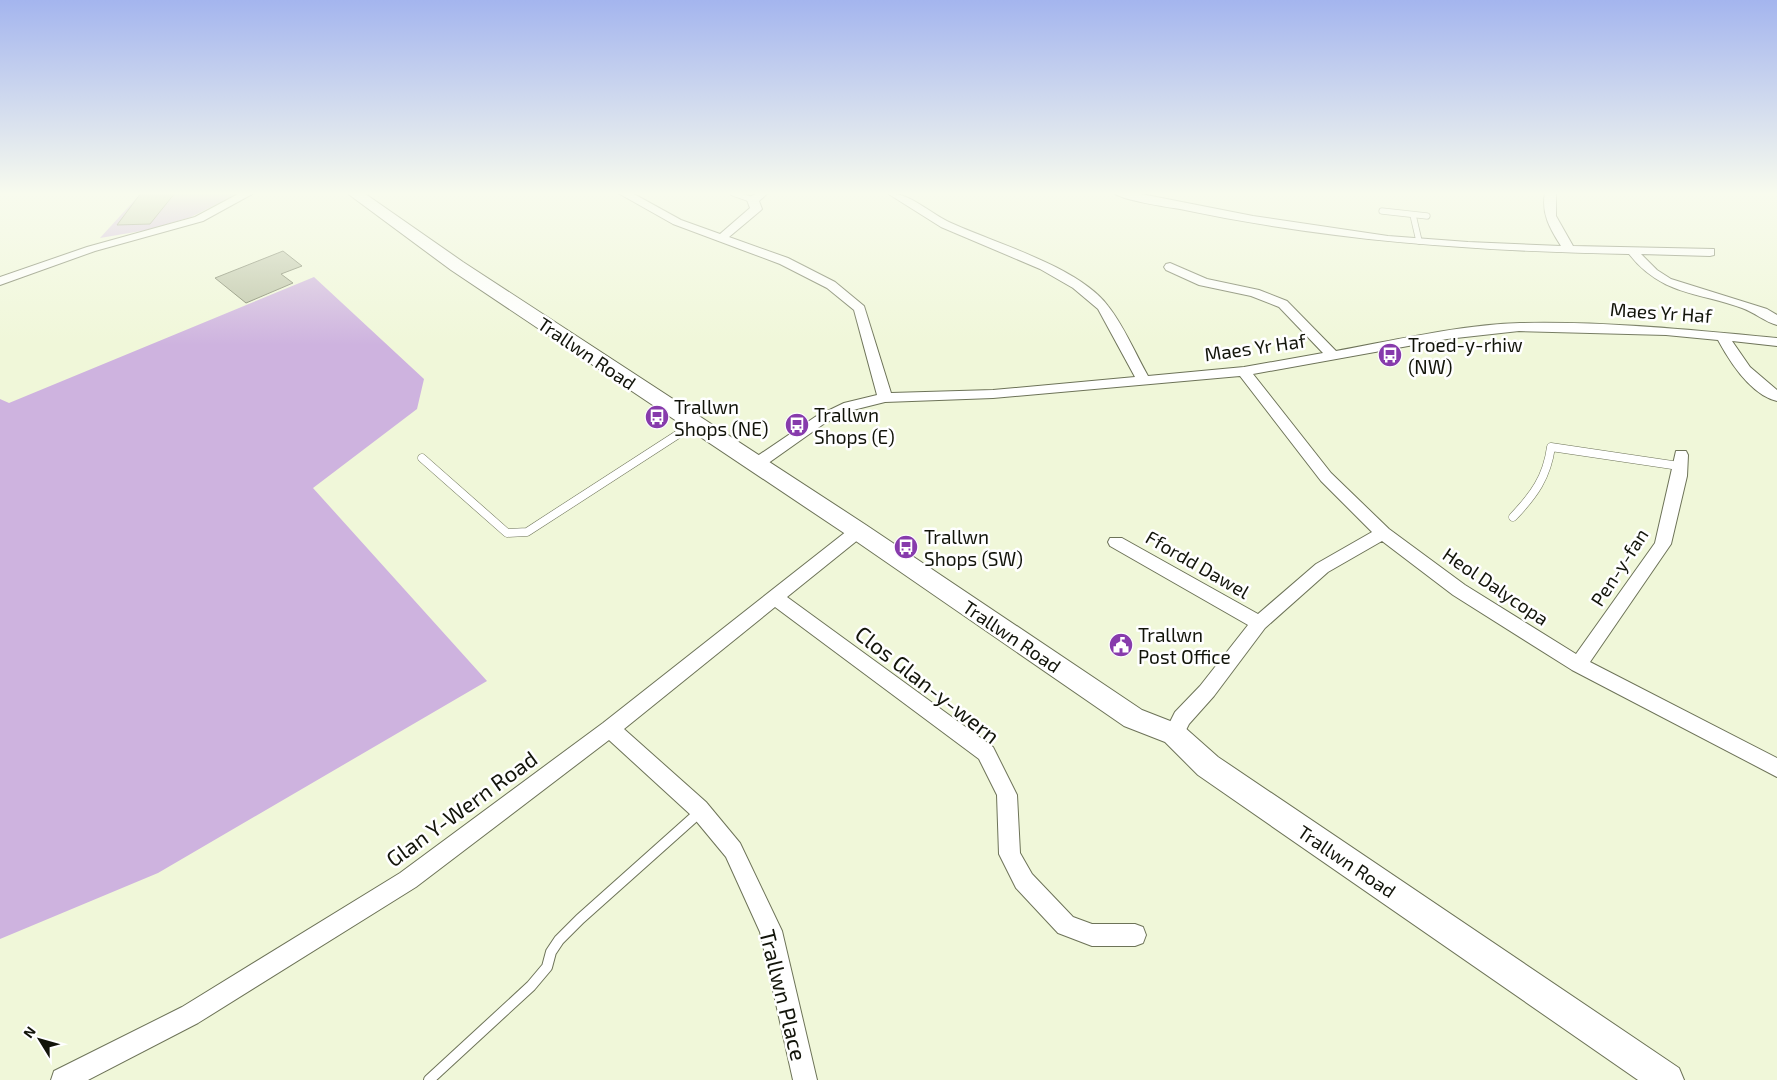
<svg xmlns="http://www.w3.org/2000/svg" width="1777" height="1080" font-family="'Exo 2',sans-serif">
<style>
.green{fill:#ceb3df}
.building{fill:#bec5a8;stroke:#777d62}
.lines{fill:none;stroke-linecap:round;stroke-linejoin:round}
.lane-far2-casing{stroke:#6d7358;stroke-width:7}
.lane-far1-casing{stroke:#6d7358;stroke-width:9}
.lane-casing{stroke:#6d7358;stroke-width:12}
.street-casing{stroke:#6d7358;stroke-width:2}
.secondary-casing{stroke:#6d7358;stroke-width:2}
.lane-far2{stroke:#fff;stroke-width:5.5}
.lane-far1{stroke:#fff;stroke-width:8}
.lane{stroke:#fff;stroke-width:10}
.street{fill:#fff;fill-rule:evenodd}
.secondary{fill:#fff;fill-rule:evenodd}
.labels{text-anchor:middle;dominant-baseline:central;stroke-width:5;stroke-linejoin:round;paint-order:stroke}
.street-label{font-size:19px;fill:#12140a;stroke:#fff}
.poi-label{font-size:19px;fill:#12140a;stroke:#fff;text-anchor:start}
.near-street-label{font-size:22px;fill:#12140a;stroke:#fff}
</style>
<rect width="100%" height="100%" fill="#f0f7d9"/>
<g class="green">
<polygon points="141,193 239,193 191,217 147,230 100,238"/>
<polygon points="314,277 424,379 417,409 313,488 487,681 158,873 0,939 0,399 9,403"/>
</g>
<g class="building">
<polygon points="141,193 175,193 150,224 117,225"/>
<polygon points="283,251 302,266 281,274 293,283 246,303 215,278"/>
</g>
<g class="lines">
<g class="lane-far2-casing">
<g id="lane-far2">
<polyline points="733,193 753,200"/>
<polyline points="1382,211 1427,216"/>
<polyline points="1413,215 1419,241"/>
</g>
</g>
<g class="lane-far1-casing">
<g id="lane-far1">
<polyline points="422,458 507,533 527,532 694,424"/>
<path d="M1513 517C1534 495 1547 477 1551 447L1679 466"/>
</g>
</g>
<g class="lane-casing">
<polyline id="lane" points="429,1080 531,986 547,967 551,952 559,940 580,919 701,811"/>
</g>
<g class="street-casing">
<g id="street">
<polygon points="240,193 254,193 203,221 95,251 0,285 0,277 87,247 195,217"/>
<path d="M618 193H632L681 220 720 234 750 208 747 200C753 193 760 193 768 193L759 201 762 209 760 211 729 237 788 258 835 282 864 306 891 393 993 390 1135 377 1098 309 1073 288 1040 269 941 227 887 193C911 193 929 213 951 223 995 243 1079 267 1108 306 1124 326 1135 353 1148 376L1244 367 1323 353 1279 307 1251 296 1199 285 1166 270 1164 267 1166 264 1170 263 1207 279 1259 290 1287 301 1336 351C1396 340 1459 325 1520 323 1606 321 1692 330 1777 338V346L1732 341 1750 367 1777 390V401C1751 395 1730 362 1718 340L1666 335 1519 331 1447 339 1253 374 1331 473 1389 529 1465 585 1576 654 1655 543 1676 451H1686L1688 455 1687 476 1671 544 1590 662 1777 758V777L1572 670 1453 595 1382 541 1328 572 1265 628 1214 696 1189 724 1181 740 1174 742 1167 740 1164 734 1175 712 1200 686 1248 625 1110 546 1108 542 1110 538H1122L1258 614 1316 564 1372 532 1321 481 1240 376 993 398 885 402 853 410 825 423 760 469H750L747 465 750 461 815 417 844 403 877 395 854 310 827 288 780 264 673 224Z"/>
<path d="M1114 193H1136L1253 216 1388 236 1468 242 1561 246C1550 229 1541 213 1545 193H1556V216L1573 246 1714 249V255L1710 256 1641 254 1657 270 1671 279 1767 309 1777 315V325C1765 322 1754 312 1742 308 1698 292 1661 295 1629 254 1474 251 1331 241 1180 209 1166 207 1122 200 1114 193Z"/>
<polygon points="858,525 864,527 866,531 864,535 787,597 993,747 1017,795 1020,853 1032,874 1073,917 1092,924 1135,924 1143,927 1146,935 1143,943 1135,946 1092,946 1058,933 1016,888 999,854 997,795 979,759 775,607 624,729 706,802 740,843 782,931 817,1080 793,1080 760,932 726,857 692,816 609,740 416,887 198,1023 88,1080 51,1080 54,1071 182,1007 400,873 603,723 852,527"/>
</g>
</g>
<g class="secondary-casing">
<polygon id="secondary" points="347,193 364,193 463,262 866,525 1142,710 1183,726 1218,757 1679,1068 1684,1080 1638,1080 1198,775 1165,742 1124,726 850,537 451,270"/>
</g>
<use href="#lane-far2" class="lane-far2"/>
<use href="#lane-far1" class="lane-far1"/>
<use href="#lane" class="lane"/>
<use href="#street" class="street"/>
<use href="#secondary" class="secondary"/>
</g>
<linearGradient id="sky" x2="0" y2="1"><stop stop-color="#a4b5ee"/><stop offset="0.56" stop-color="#f8fbee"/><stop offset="1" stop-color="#f8fbee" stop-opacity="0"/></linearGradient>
<rect width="1777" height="345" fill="url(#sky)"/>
<defs>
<g id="bus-disc" transform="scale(1.25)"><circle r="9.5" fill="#873bac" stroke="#fff"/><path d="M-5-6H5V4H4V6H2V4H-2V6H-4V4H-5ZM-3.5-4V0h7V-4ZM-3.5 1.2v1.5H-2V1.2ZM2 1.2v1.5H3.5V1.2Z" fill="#fff"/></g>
<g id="civic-disc" transform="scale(1.25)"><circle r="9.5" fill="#873bac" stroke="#fff"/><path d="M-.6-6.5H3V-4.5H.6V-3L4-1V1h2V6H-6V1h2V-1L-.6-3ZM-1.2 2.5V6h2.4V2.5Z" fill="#fff"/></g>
</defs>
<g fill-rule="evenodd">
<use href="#bus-disc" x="1390" y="355"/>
<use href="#bus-disc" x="657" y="417"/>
<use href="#bus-disc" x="797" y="425"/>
<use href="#bus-disc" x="906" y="547"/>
<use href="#civic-disc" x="1121" y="645"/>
</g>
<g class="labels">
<g class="street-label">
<text transform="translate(1661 312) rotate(4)">Maes Yr Haf</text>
<text transform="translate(1255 347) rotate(-8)">Maes Yr Haf</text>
<text transform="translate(587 353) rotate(34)">Trallwn Road</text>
<text transform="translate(1198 564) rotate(30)">Ffordd Dawel</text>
<text transform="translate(1619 567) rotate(-57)">Pen-y-fan</text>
<text transform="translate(1496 586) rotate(34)">Heol Dalycopa</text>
<text transform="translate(1012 636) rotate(34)">Trallwn Road</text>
<text transform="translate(1347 861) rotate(34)">Trallwn Road</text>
</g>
<g class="poi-label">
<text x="1408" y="344">Troed-y-rhiw<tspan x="1408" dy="22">(NW)</tspan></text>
<text x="674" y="406">Trallwn<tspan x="674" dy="22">Shops (NE)</tspan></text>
<text x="814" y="414">Trallwn<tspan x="814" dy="22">Shops (E)</tspan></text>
<text x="924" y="536">Trallwn<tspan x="924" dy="22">Shops (SW)</tspan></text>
<text x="1138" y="634">Trallwn<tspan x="1138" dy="22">Post Office</tspan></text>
</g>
<g class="near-street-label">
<text transform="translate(928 684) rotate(38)">Clos Glan-y-wern</text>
<text transform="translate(461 808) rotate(-36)">Glan Y-Wern Road</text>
<text transform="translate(784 995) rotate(76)">Trallwn Place</text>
</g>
</g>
<g transform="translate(40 1040) rotate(307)" stroke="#ffffff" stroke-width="4" paint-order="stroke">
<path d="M0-4L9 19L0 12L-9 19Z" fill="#12140a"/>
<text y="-8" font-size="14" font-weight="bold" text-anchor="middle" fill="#12140a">N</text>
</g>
</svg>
